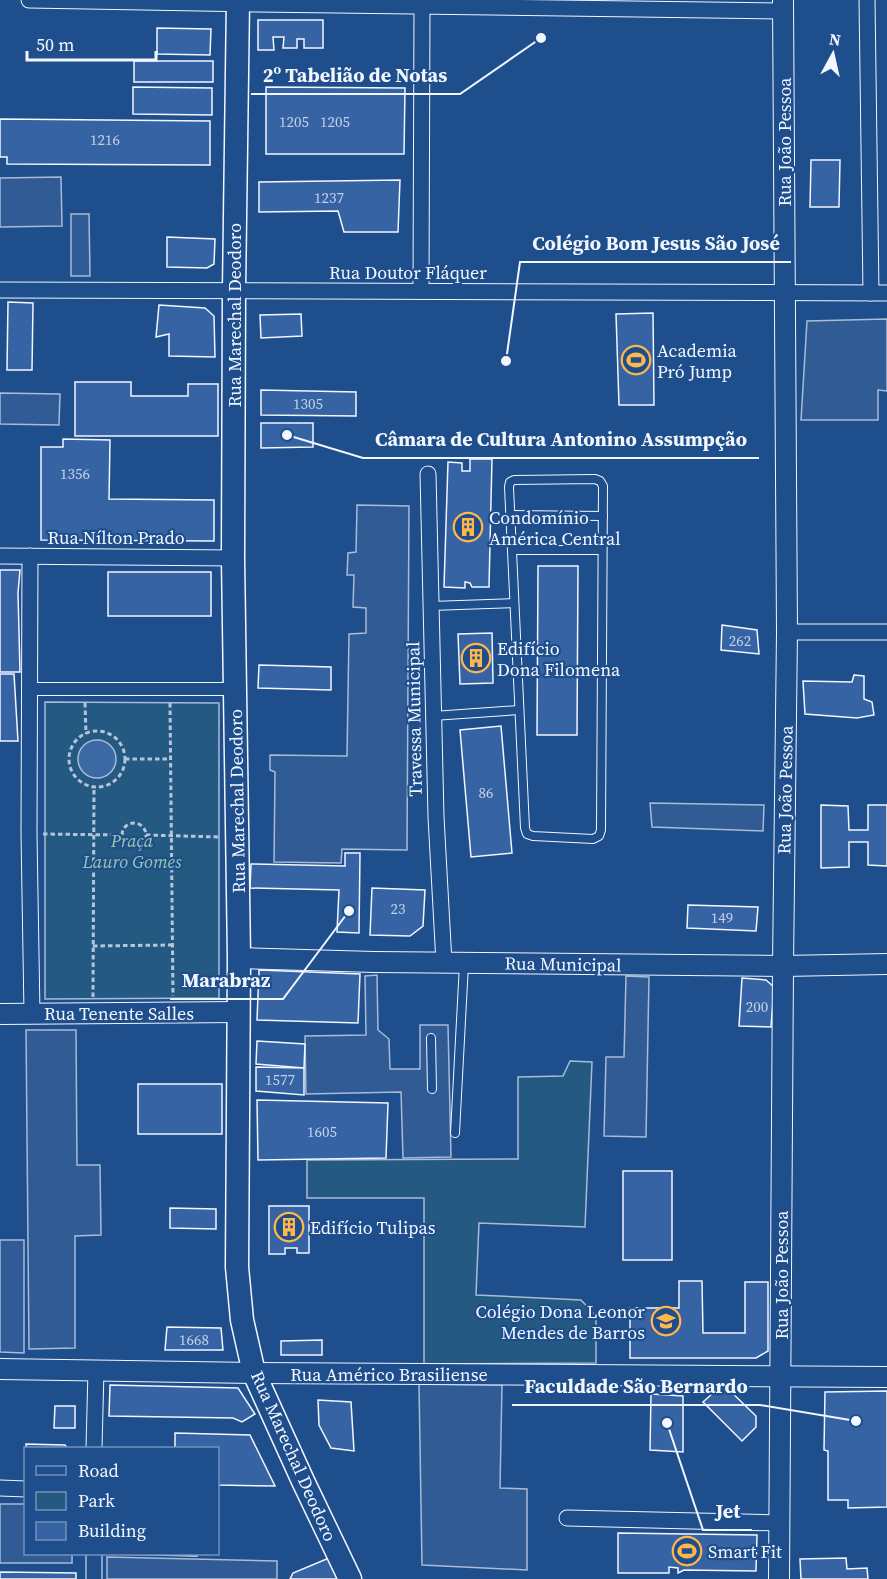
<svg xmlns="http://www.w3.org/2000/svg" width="887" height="1579" font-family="'Source Serif 4',serif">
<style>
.green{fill:#245a82;stroke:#a8bbd7;stroke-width:1.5}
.parking{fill:#305b95;stroke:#a8bbd7;stroke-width:1.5}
.water{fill:#3b69a3;stroke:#a8bbd7;stroke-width:1.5}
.building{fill:#3563a3;stroke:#f2f6ff;stroke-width:1.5}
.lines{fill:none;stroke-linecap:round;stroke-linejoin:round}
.service-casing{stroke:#f2f6ff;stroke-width:10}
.pedestrian-casing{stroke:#f2f6ff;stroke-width:14}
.minor-casing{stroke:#f2f6ff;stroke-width:17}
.tertiary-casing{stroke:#f2f6ff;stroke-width:22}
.secondary-casing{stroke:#f2f6ff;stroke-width:25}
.path{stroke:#b3c4dc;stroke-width:3;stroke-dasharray:4.5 3;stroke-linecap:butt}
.service{stroke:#1f4e8c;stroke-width:8}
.pedestrian{stroke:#1f4e8c;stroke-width:12}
.minor{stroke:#1f4e8c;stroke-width:15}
.tertiary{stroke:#1f4e8c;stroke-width:20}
.secondary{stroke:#1f4e8c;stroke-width:22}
.labels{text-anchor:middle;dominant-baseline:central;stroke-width:4.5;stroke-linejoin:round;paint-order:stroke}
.number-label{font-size:15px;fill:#c3d1e8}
.street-label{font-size:18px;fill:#f2f6ff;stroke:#1f4e8c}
.poi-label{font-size:18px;fill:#f2f6ff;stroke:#1f4e8c;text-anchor:start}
.park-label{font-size:18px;font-style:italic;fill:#97c8a6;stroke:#1f4e8c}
.leader{fill:none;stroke:#f2f6ff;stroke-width:2}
.callout-dot{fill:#f2f6ff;stroke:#1f4e8c;stroke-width:2}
.callout-label{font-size:20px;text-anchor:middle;font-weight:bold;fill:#f2f6ff;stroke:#1f4e8c;stroke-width:4.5;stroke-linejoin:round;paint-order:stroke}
</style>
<rect width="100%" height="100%" fill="#1f4e8c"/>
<g class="green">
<polygon points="45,702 219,703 219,998 45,999"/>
<polygon points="570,1061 592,1062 585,1227 479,1223 476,1295 581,1300 596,1316 596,1363 424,1364 424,1198 307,1198 307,1160 518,1159 518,1077 563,1076"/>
</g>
<g class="parking">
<polygon points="61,177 62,226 0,227 0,178"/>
<polygon points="71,214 89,214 90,276 71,276"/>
<polygon points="887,319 887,391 878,390 878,420 801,420 807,321"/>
<polygon points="0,393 60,394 59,425 0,424"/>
<polygon points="357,505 409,506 407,850 342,849 341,863 274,862 275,772 270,770 270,755 347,756 349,634 366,633 366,608 353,607 354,575 347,575 348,553 356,552"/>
<polygon points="650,803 764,805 763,831 652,827"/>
<polygon points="377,975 378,1030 389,1039 390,1069 420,1069 420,1025 448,1025 451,1157 403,1158 401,1092 306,1094 305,1036 366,1035 365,976"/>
<polygon points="626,976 649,977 646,1137 604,1136 606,1057 624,1057"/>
<polygon points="26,1030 76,1030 77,1165 100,1165 101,1235 75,1236 75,1348 29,1349"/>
<polygon points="0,1240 24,1240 24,1353 0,1352"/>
<polygon points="419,1384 502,1385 500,1488 527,1489 527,1570 422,1565"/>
<polygon points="0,1504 25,1504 26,1554 72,1554 72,1563 0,1563"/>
<polygon points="107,1557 277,1561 277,1579 107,1579"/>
</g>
<circle class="water" cx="97" cy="759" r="19"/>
<g class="building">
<polygon points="258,20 323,20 323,48 304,48 304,39 297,39 297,48 283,48 284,37 273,37 274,50 258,50"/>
<polygon points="157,28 211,29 210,55 157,54"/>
<rect x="134" y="61" width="79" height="21"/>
<polygon points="133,87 212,88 212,115 133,114"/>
<polygon points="266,87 405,88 404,154 266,154"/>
<polygon points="0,119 210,121 210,165 7,164 7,157 0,157"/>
<polygon points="811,160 840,160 839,207 810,207"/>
<polygon points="400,180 398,232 344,232 338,211 259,212 259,182"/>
<polygon points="167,237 215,239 214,264 207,268 167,267"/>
<polygon points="8,302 33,303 32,370 7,370"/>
<polygon points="159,305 205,308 214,316 215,357 169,356 169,334 156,337"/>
<polygon points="653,313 654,405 619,405 616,314"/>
<polygon points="301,314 302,336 261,338 260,315"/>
<polygon points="75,382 131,382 131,396 188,396 188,384 218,384 218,436 75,436"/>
<polygon points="261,390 356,392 356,416 261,415"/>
<polygon points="261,423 313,423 313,447 261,448"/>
<polygon points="63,439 110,440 109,499 214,500 214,541 41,540 41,447 63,447"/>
<polygon points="470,459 492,459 489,587 472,587 470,583 465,582 465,588 444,587 448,462 462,463 462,471 470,471"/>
<polygon points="538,566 578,566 577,735 537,735"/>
<polygon points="0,570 20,570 18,593 20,672 0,672"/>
<rect x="108" y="572" width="103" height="44"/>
<polygon points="722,625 757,630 759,654 721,650"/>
<polygon points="492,633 493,683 460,684 458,634"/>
<polygon points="259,665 331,667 331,690 258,688"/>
<polygon points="0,674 14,674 18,741 0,741"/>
<polygon points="854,675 864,676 864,699 872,702 874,715 857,718 805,714 803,681 852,682"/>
<polygon points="501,726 512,853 471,857 460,730"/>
<polygon points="821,805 848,806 849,830 868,830 868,805 887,805 887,866 868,865 868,842 849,842 849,867 821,868"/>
<polygon points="345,853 360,853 359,933 337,932 339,890 250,888 251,864 345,866"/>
<polygon points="372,888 425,890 423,926 410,936 370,935"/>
<polygon points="688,905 758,907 756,931 687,928"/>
<polygon points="259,970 360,974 358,1023 257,1020"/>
<polygon points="742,978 766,980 774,987 771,1027 739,1026"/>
<polygon points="257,1041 305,1044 304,1068 256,1064"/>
<polygon points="256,1067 304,1068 304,1095 256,1091"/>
<rect x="138" y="1084" width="84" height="50"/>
<polygon points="257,1100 388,1103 386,1158 258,1160"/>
<rect x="623" y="1171" width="49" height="89"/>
<polygon points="269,1206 309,1206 309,1253 297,1253 297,1248 285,1248 285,1254 269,1254"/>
<polygon points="170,1208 216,1209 216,1229 170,1228"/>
<polygon points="679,1281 702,1281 703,1333 745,1333 745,1282 768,1282 768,1351 756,1358 630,1358 630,1308 679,1308"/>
<polygon points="167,1327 221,1328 223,1350 165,1350"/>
<polygon points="322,1340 322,1355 281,1355 281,1341"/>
<polygon points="723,1384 756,1416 756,1427 742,1441 703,1402"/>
<polygon points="110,1385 238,1388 255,1414 242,1422 233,1418 109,1416"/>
<polygon points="887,1391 887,1507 848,1508 848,1500 828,1500 828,1451 824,1450 825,1392"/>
<polygon points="651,1394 683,1396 683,1452 650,1450"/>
<polygon points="318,1400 351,1402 354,1451 331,1448 319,1425"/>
<polygon points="55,1406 75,1406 75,1428 54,1428"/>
<polygon points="175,1433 250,1435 275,1486 218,1485 218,1448 175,1448"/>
<polygon points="26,1444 65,1445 67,1448 26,1448"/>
<polygon points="618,1533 757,1535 756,1571 684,1570 678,1573 678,1568 669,1567 669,1573 618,1573"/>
<polygon points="111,1554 197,1554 197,1556"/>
<polygon points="329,1558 338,1579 290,1579 293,1573"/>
<polygon points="846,1558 847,1569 867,1568 868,1579 801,1579 800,1559"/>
<polygon points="0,1572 76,1573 76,1579 0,1579"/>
</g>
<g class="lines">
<g class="service-casing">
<g id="service">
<polygon points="595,479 600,481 603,486 601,830 599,836 593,839 533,836 527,834 525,828 509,487 510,482 514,480"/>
<polyline points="510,515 603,516"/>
<polyline points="512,550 602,550"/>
<polyline points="431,606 514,603"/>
<polyline points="433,716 519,710"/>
<polyline points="431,1038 432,1089"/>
<polyline points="455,1133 464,964"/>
</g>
</g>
<g class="pedestrian-casing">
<polyline id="pedestrian" points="30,689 235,689"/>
</g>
<g class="minor-casing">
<g id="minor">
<polyline points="29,0 257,4 783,11"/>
<polyline points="867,0 871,293"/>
<polyline points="0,290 887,293"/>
<polyline points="421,291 422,6"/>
<polyline points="428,474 436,817 444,963"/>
<polyline points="0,556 233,558"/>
<polyline points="30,556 29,834 32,1014"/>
<polyline points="787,632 887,632"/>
<polyline points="94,1448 96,1370"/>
<polyline points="0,1488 26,1489"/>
<polyline points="567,1518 780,1523"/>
<polyline points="94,1554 94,1579"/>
</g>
</g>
<g class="tertiary-casing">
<g id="tertiary">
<polyline points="239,958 374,962 783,966 887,964"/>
<polyline points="0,1014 239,1012"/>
<polyline points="0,1369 254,1373 887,1377"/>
<polyline points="779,1579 783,966 787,632 783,0"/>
</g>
</g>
<g class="secondary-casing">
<polyline id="secondary" points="238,0 234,291 233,558 239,958 237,1267 242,1320 254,1373 303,1481 350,1579"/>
</g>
<g class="path">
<polyline points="85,703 86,734"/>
<polyline points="170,703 173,996"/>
<circle cx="97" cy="759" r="28"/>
<polyline points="125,759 170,759"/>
<circle cx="134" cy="835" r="12"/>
<polyline points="43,834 121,835"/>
<polyline points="146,835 219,837"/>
<polyline points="93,946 172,945"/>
<polyline points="93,997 94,787"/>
</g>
<use href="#service" class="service"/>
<use href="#pedestrian" class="pedestrian"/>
<use href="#minor" class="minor"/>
<use href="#tertiary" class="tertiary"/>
<use href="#secondary" class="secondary"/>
</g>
<defs>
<g id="stadium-ring" transform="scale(1.5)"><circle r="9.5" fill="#1f4e8c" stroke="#ffb74d" stroke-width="1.5"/><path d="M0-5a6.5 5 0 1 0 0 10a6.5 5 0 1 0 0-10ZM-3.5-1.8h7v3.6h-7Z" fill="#ffb74d"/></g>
<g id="building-ring" transform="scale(1.5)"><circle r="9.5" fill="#1f4e8c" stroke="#ffb74d" stroke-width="1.5"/><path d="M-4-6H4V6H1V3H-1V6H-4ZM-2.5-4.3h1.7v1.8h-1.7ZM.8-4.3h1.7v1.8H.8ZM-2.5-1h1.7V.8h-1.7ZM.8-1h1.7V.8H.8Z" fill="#ffb74d"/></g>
<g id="school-ring" transform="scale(1.5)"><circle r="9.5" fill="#1f4e8c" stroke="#ffb74d" stroke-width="1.5"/><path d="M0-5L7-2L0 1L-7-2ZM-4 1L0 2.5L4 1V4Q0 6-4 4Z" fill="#ffb74d"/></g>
</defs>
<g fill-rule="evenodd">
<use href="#stadium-ring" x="636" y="360"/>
<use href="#building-ring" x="468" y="527"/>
<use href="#building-ring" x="476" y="658"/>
<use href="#building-ring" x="289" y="1227"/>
<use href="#school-ring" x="666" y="1321"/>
<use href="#stadium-ring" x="687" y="1551"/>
</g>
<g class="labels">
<g class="number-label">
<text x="294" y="121">1205</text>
<text x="335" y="121">1205</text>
<text x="105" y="139">1216</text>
<text x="329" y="197">1237</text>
<text x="308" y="403">1305</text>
<text x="75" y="473">1356</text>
<text x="740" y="640">262</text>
<text x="486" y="792">86</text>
<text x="398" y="908">23</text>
<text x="722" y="917">149</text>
<text x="757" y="1006">200</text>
<text x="280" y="1079">1577</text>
<text x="322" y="1131">1605</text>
<text x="194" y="1339">1668</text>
</g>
<g class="street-label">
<text transform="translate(784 142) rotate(-90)">Rua João Pessoa</text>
<text x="408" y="272">Rua Doutor Fláquer</text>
<text transform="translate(234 315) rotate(-90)">Rua Marechal Deodoro</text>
<text x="116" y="537">Rua Nílton Prado</text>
<text transform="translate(414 719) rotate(-91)">Travessa Municipal</text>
<text transform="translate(785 790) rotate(-89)">Rua João Pessoa</text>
<text transform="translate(237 801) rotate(-91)">Rua Marechal Deodoro</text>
<text transform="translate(563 964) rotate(1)">Rua Municipal</text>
<text x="119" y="1013">Rua Tenente Salles</text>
<text transform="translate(781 1275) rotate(-90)">Rua João Pessoa</text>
<text x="389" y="1374">Rua Américo Brasiliense</text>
<text transform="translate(294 1456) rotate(66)">Rua Marechal Deodoro</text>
</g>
<g class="poi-label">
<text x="657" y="350">Academia<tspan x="657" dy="21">Pró Jump</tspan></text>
<text x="489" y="517">Condomínio<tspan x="489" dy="21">América Central</tspan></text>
<text x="497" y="648">Edifício<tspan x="497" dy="21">Dona Filomena</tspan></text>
<text x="310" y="1227">Edifício Tulipas</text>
<text x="645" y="1311" text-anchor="end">Colégio Dona Leonor<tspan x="645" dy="21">Mendes de Barros</tspan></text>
<text x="708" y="1551">Smart Fit</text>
</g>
<g class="park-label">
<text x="132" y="840">Praça<tspan x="132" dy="21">Lauro Gomes</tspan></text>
</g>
</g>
<path class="leader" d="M541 38L460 94H251M506 361L520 262H791M287 435L363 458H759M349 911L283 999H170M856 1421L760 1405H512M667 1423L703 1530H752"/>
<g class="callout-dot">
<circle cx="541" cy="38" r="6"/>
<circle cx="506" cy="361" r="6"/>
<circle cx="287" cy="435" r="6"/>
<circle cx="349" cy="911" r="6"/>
<circle cx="856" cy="1421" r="6"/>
<circle cx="667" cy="1423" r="6"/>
</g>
<g class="callout-label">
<text x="355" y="82">2º Tabelião de Notas</text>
<text x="656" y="250">Colégio Bom Jesus São José</text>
<text x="561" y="446">Câmara de Cultura Antonino Assumpção</text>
<text x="226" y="987">Marabraz</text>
<text x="636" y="1393">Faculdade São Bernardo</text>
<text x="728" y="1518">Jet</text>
</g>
<rect x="24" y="1447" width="195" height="108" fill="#1f4e8c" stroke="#7391ba" stroke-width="1.5"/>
<rect x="36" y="1466" width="30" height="9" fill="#1f4e8c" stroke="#7391ba" stroke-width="1.5"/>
<text x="78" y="1477" font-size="18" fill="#f2f6ff">Road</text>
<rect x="36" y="1492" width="30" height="18" fill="#245a82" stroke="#7391ba" stroke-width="1.5"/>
<text x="78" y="1507" font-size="18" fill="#f2f6ff">Park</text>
<rect x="36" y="1522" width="30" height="18" fill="#3563a3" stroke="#7391ba" stroke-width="1.5"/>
<text x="78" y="1537" font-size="18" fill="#f2f6ff">Building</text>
<g transform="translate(833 54) rotate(8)" stroke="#1f4e8c" stroke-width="4.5" paint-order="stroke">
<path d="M0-4.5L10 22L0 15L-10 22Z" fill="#f2f6ff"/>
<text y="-9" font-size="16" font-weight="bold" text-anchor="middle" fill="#f2f6ff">N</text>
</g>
<path d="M27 51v9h129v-9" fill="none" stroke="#f2f6ff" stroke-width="3"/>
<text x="36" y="51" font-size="18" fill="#f2f6ff" stroke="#1f4e8c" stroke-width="4.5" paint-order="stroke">50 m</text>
</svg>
